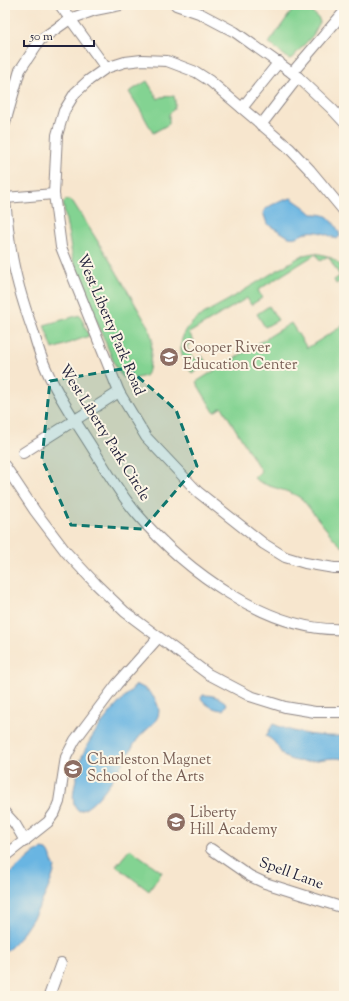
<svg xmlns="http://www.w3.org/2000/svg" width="349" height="1001" font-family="'Sorts Mill Goudy',serif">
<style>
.green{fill:#83d392;stroke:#527a66}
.water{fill:#69b5e2;stroke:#466c8e}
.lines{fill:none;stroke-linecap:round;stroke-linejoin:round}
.minor-casing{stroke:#8c8484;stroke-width:12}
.minor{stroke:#fff;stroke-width:10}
.marked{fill:#0f766e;fill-opacity:0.2;stroke:#0f766e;stroke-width:3;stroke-dasharray:8 5;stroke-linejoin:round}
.labels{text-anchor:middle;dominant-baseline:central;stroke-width:4;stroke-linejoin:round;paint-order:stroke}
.street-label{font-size:15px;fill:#22223b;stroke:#fcf5e5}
.education-label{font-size:15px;fill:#785e54;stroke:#fcf5e5;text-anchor:start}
</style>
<rect width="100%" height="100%" fill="#fcf5e5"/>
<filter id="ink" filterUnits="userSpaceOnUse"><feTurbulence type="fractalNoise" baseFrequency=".025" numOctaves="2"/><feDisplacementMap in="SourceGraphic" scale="8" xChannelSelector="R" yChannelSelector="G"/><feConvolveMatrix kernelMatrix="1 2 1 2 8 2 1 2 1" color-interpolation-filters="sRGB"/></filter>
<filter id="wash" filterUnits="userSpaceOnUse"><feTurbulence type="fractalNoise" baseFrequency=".012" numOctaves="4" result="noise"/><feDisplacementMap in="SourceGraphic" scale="16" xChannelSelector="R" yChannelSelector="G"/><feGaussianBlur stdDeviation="0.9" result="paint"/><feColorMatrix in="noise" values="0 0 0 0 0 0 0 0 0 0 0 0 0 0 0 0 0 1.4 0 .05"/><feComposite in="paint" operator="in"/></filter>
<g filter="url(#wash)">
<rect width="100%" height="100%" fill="#f7e6ce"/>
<g class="green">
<polygon points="296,5 303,5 318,17 320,22 313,35 292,58 289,59 269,43"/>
<path d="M147 81 158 99 161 97 174 96C176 104 176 108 169 114V124L153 133 141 111 129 92Z"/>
<polygon points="66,200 70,200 73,202 112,264 149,328 152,339 151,355 149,370 145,376 130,380 124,378 117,370 85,293 73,260 63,203"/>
<path d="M314 253C329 255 344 261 344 279L336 284 334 280 340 276 328 256 320 261 316 254 258 290 262 298 251 305 247 298 189 333 194 341 186 347 195 360 202 356 207 364 192 373C183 362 177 348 184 334 192 317 215 308 230 299 254 284 279 269 303 255Z"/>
<polygon points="269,306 278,320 265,327 257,314"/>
<polygon points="80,315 89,336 53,349 44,325"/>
<path d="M291 323 307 348 344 325V547L341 546 335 540 302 499C287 488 268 489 254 478L261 471 222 407 214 412 196 382Z"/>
<polygon points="130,849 162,872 149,891 116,866"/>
</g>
<g class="water">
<path d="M291 198 304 207 312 214C317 214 324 214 328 217 333 221 339 230 340 236L337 239C328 235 318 230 308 232 301 234 296 239 289 237L267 224 263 212C269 204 282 201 291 198Z"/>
<path d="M136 685C147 687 158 699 159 711 159 723 143 731 137 740 124 759 102 804 80 811L76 809C71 799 74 790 76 779 78 774 79 767 80 762 90 732 115 707 136 685Z"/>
<path d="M203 695C213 695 220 697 227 704L223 710C215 710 205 705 201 698Z"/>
<path d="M273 724C297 734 318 737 344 736V759C325 755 306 767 287 758 278 754 280 743 266 736Z"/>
<path d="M42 849 47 850C52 855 51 862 55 867 51 890 24 939 5 952V878L33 854Z"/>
</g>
</g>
<g filter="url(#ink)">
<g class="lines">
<g class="minor-casing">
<g id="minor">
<polyline points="60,5 106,68"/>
<polyline points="176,5 199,13 235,32 298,77 332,109 344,122"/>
<polyline points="292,73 344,12"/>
<polyline points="242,108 279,62"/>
<polyline points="5,123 20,70 40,40 70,19 95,10 120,5"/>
<polyline points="261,125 298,77"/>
<polyline points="5,198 54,194"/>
<path d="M5 202C7 216 8 230 10 244 14 274 23 303 33 331 37 345 41 358 47 371 58 396 74 419 88 441 104 466 118 492 137 514 184 569 268 633 344 629"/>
<polyline points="344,211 310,170 289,148 210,81 196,72 167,61 142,60 125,62 106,68 89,80 75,93 64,111 57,135 54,194 61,247 119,392 146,437 198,492 264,544 285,557 305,563 334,568 344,568"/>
<polyline points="23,453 119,392"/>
<polyline points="5,466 35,511 66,552 96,584 125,612 208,674 250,696 285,707 315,712 344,712"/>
<polyline points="5,813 15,824 25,841"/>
<polyline points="211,849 250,876 265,883 344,908"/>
<polyline points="5,856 48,822 55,812 59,802 66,757 75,740 117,684 158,638"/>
<polyline points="49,996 61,963"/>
</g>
</g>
<use href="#minor" class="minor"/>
</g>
</g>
<path class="marked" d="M128 368 176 410 197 466 143 529 71 525 42 459 50 381Z"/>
<defs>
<g id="school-disc" transform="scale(1)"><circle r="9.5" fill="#8d6e63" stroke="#fcf5e5"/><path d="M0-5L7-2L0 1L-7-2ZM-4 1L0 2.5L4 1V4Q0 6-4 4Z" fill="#fff"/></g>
</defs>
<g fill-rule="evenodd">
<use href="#school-disc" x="169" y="357"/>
<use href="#school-disc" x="73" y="769"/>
<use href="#school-disc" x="176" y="822"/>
</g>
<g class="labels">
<g class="street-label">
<text transform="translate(110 325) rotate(67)">West Liberty Park Road</text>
<text transform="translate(104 433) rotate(58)">West Liberty Park Circle</text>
<text transform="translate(291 874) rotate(20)">Spell Lane</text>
</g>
<g class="education-label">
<text x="183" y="348">Cooper River<tspan x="183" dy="17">Education Center</tspan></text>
<text x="87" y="760">Charleston Magnet<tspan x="87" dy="17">School of the Arts</tspan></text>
<text x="190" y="813">Liberty<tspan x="190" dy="17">Hill Academy</tspan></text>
</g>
</g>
<rect width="349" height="1001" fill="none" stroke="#fcf5e5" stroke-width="20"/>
<path d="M24 40v6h70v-6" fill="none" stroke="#22223b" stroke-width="2"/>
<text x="30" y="40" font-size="12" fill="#22223b" stroke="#fcf5e5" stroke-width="3" paint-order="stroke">50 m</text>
</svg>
